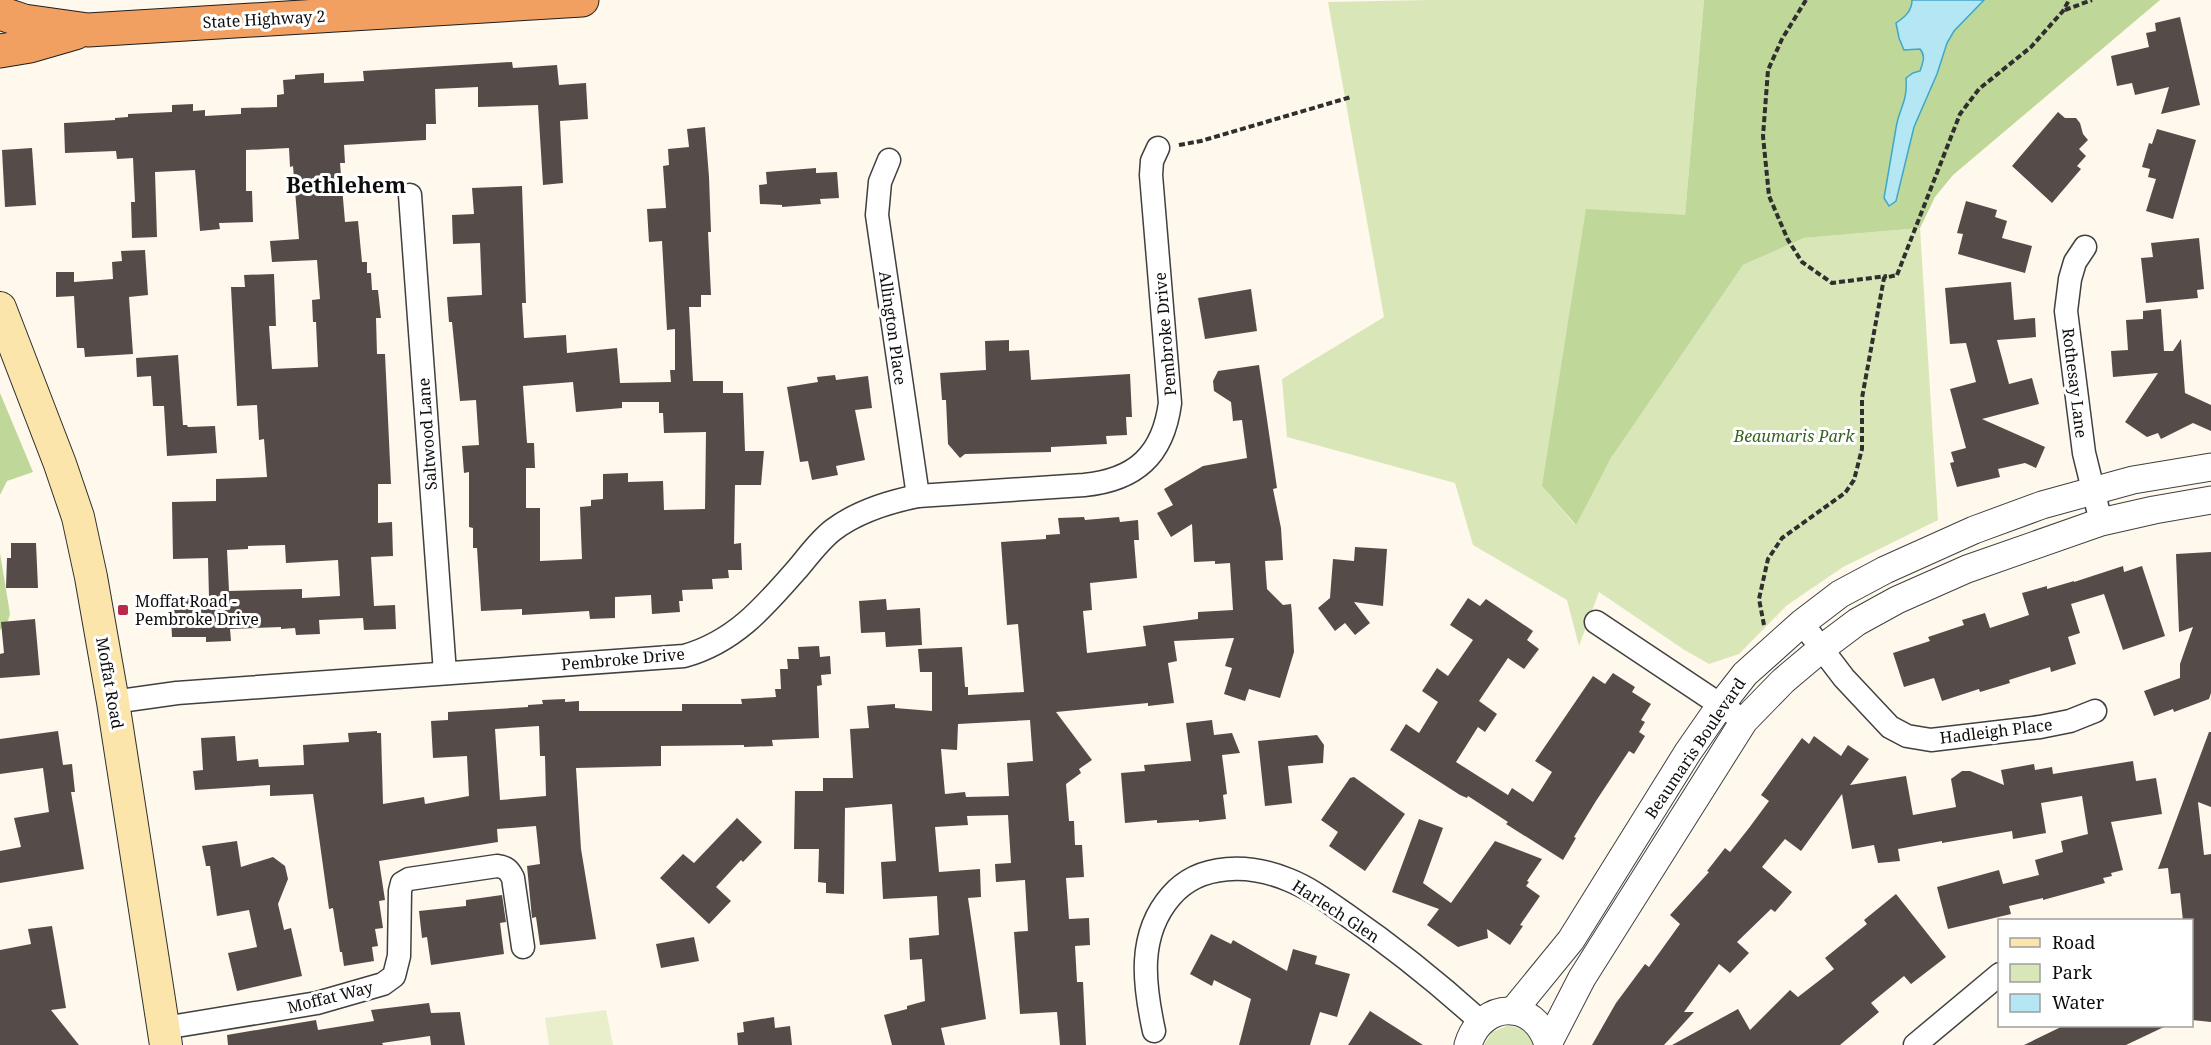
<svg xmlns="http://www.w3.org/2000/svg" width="2211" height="1045" font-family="'Noto Serif',serif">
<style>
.green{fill:#d9e7b8}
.forest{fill:#bfd798}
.pitch{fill:#e8efca}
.water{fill:#b4e6f4;stroke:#3ea8c8;stroke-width:1.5}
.building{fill:#554c4a;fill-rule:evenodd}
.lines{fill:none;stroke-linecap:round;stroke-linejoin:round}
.minor-casing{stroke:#404040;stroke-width:25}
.tertiary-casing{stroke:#404040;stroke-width:29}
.secondary-casing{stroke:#2f2f2f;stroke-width:34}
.trunk-casing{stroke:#1e1e1e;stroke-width:35}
.path{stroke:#2f2f2f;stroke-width:4;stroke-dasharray:6 3;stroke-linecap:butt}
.minor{stroke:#fff;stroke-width:22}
.tertiary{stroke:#fff;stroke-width:27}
.secondary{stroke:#fce5ab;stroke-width:32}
.trunk{stroke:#f1a062;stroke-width:33}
.poi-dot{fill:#b82a48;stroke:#fff;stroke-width:2}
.labels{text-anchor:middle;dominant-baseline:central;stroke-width:6;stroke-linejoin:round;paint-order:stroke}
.street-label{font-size:16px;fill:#0d0d0d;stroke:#fff}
.park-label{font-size:16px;font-style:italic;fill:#386220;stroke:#fff}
.poi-label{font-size:16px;fill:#0d0d0d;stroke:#fff;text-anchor:start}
.district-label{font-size:22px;font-weight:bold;fill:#0d0d0d;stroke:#fff}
</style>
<rect width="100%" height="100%" fill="#fef8ed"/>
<g class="green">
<polygon points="1428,0 1704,0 1685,215 1542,486 1575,525 1611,458 1743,265 1804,238 1920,228 1938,520 1843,567 1786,606 1739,654 1709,664 1683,649 1599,592 1579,646 1567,600 1473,545 1455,483 1287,437 1282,379 1384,317 1328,2"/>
<path d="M1507 1026C1520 1026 1529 1033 1533 1045H1484L1492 1032Z"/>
</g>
<g class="forest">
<polygon points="1704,0 2160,0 1953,175 1935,197 1920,228 1804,238 1743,265 1611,458 1576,525 1542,486 1586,209 1685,215"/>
<polygon points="0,393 33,472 7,481 0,495"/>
<polygon points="0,553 10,614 8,621 0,630"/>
</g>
<polygon class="pitch" points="606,1010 613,1045 549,1045 545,1018"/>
<path class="water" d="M1912 0H1984L1954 31 1947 43 1937 74 1914 127 1896 201 1889 206 1884 198C1888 175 1892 151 1896 128 1899 108 1908 102 1906 78L1913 73 1920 71C1923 62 1926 56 1920 49L1904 50 1899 38 1896 23C1905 17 1912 11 1912 0Z"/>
<g class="building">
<polygon points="2180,17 2200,105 2161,114 2169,87 2135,95 2132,83 2117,86 2111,56 2149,47 2146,33 2156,31 2155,23"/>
<path d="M512 62 513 68 557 65 559 85 586 83 588 119 560 121 563 183 543 185 538 105 478 107V87L435 89 436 124H426V140L344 145 345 163H340L345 222 358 221 362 262H367V273H371L372 290H378L381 318H376L377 354H385L391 484H378V523L392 522 393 556 371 557 374 606 395 605 396 629 364 630 363 618 319 620 320 634 296 635 295 628 281 629V627L230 629 231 641 206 642V637H172L170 599 209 597 208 558 173 559 172 502 216 501V479L267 477 264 439 259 440 257 405 237 406 231 287H245L244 275 274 274 276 326H269L272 369 318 367 316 322H313L312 300 320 299 317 260 272 262 270 241 299 239 293 166 290 167 289 148 246 150V191H252L253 222 219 223 220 229 200 231 195 170 155 172 157 237 132 238 131 202H135L133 158 117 159 116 151 65 153 64 123 115 120V118L128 117V114L172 112V105L193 104V111L205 110V116L241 114V108L277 107V95L284 94 283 80 295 79V75L324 73V83L364 81 363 71ZM285 545 286 563 338 560 340 596 302 598V589L229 591 227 550 248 549V546Z"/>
<polygon points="2058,112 2065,118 2076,118 2080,123 2083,134 2088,140 2079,149 2086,156 2077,166 2081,169 2052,203 2012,166"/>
<path d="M705 127 709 177 711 232H708L711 295H701V307H689L693 381H723V393H743L745 451H764L761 485H735L734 544 741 543 742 570H728L729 578 712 579 713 589 682 590 683 601H679L680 612 652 614 651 595 615 597V618L590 619 589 611 522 615V609L481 611 477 548H473V528L469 527V472L464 473 462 446 479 445 476 400 460 401 452 322H449L447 297 482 295 480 243 453 244 452 215 474 214 472 188 522 186 526 303H522L524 338 566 335 567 353 617 348 620 383 671 382 670 370H675V329L667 330 662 241 649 242 647 209 666 208 663 166 669 165 668 149 689 147 687 129ZM573 382 576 412 622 408V402H659V413H663L664 433 706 432 705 509 664 510 663 481 628 482V473L603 474V499L591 500V506L580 507 582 559 540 561V508H526V468H535L534 443H527L523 386Z"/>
<polygon points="2157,129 2196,140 2173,219 2146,211 2156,179 2148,177 2150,169 2142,167 2149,143 2152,144"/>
<polygon points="32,148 36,205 5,207 2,150"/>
<polygon points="816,168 816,173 837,172 839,198 820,199 821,204 782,207 782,205 760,204 759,185 767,184 766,172"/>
<polygon points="1966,201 1997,210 1995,217 2007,221 2002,238 2032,246 2025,273 1958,254 1963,234 1957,233"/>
<polygon points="2199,238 2204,289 2197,290 2198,298 2146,303 2141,258 2153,257 2151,243"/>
<polygon points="145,250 148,295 129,297 133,354 85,357 84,348 77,348 74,296 56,297 56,272 74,272 74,282 113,279 112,262 122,261 121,251"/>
<polygon points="2011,282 2014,320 2035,318 2036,337 1997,340 2009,384 2032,378 2039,404 1982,419 2045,447 2036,468 2025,463 1998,469 2000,477 1957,487 1950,463 1954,462 1951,452 1966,448 1950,389 1976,382 1966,343 1950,344 1945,288"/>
<polygon points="1251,289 1257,331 1205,339 1198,298"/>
<polygon points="2161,309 2164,351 2173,351 2181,339 2185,393 2211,405 2211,431 2193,423 2161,439 2158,433 2147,437 2125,422 2158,373 2113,377 2111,351 2128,350 2126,320 2143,319 2143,311"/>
<polygon points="1009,340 1009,351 1029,350 1031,380 1130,374 1132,417 1126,417 1127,435 1106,436 1107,444 1051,447 1051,452 965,454 960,458 948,444 946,400 942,400 940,373 986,370 985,341"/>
<polygon points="178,355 183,425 187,425 188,427 215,426 217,453 167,456 164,406 153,406 151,376 137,377 136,358"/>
<path d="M1259 365 1277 488 1273 489 1281 528 1283 560 1265 561 1267 589 1283 605 1291 604 1292 614 1294 652 1280 698 1249 689 1245 701 1224 694 1232 668 1225 666 1234 638 1174 641 1177 661 1168 663 1174 703 1148 706V703L1056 712 1092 760 1079 769 1081 773 1066 784 1069 821H1074L1075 845H1082L1084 877 1066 878 1069 919 1089 918 1090 945 1075 946 1077 982H1083L1086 1045H1060L1057 1012 1020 1014 1014 932 1028 931 1025 880 996 882 995 864 1011 863 1008 815 967 816 968 825 935 827 939 872 980 869 981 897 968 898 986 1019 941 1028 945 1045H892L884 1015 907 1009V1006L925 1001 922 959 910 960 909 938 939 935 937 896 883 899 881 862 896 861 892 804 845 808 844 894 826 893V883L818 882 819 849H794L795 791H823V778H853L850 729 869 728 867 706 895 704V708L932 711V672H920L918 649 962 647 965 687H968V695L1024 692 1018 624 1007 625 1001 542 1046 539V535L1060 534 1058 518 1084 517 1085 520 1119 517 1120 522 1138 520 1139 540H1134L1137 578 1090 583 1092 610 1083 611 1087 653 1146 646 1143 626 1198 619V612L1233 610 1230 563 1215 564V561L1194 562 1192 524 1171 537 1157 513 1173 505 1164 489 1203 466 1247 458 1242 420 1233 421 1231 402 1214 391 1213 381 1218 371ZM1030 720 1033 761 1007 763 1009 796 966 797 965 792 945 794 941 749 957 750 958 724Z"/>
<polygon points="835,375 836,380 868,376 872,408 855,410 865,460 836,466 838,475 812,480 808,461 800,462 787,387 818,382 817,377"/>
<polygon points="11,543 36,543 38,588 6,588 7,558 11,558"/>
<polygon points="1355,547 1387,549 1383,606 1354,602 1370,623 1355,635 1345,623 1335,631 1318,608 1330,598 1333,559 1354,561"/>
<polygon points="2211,552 2211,693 2209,699 2174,712 2173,709 2154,716 2144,691 2180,678 2180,664 2193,627 2179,632 2176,554"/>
<polygon points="2123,566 2124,572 2142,566 2165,636 2123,650 2104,594 2071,604 2080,633 2068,637 2076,664 2051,672 2050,667 2009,680 2010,683 1980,692 1979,689 1942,701 1934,678 1904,687 1893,653 1930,641 1928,637 1964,625 1962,620 1985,613 1990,628 2029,615 2022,593 2047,586 2047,589 2074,581 2074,582"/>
<polygon points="1468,598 1480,606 1486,599 1533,631 1527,640 1539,649 1524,669 1508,658 1479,701 1497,714 1485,732 1478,727 1456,762 1508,795 1512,788 1533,802 1552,772 1535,761 1593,676 1605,684 1613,673 1635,687 1632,692 1651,704 1641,720 1645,722 1639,732 1645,736 1634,754 1629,751 1596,801 1574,837 1576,838 1563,860 1506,824 1508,822 1468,796 1467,798 1460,795 1390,750 1406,724 1419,733 1438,702 1422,691 1437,668 1448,676 1473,640 1450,625"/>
<polygon points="886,599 887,610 920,608 922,645 886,647 885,632 861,633 859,601"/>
<polygon points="35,619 40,675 0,678 0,654 4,653 1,622"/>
<path d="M819 646 820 657 830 656 831 674 821 675 822 685 817 686 819 738 772 740 773 746 744 747V745L661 746V766L576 768 581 849 596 939 540 945 536 917 532 918 527 866 540 864 536 826 497 829 498 842 379 861 385 900 379 901 383 928 375 929 378 946 372 947 374 961 344 966 342 952H340L333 908 329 909 313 794 270 796V785L195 790 193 771 203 770 201 738 235 736 237 761 258 759 259 767 304 765 303 745 349 742 348 733 377 731V733H381L383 804 424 797 425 804 469 796 467 756 433 758 431 721 448 720V712L528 707V705L543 704 542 700 565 699V702L579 701V711H682V704H742L741 699 776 697 775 689H781L780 669H788L787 659H799L798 647ZM539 726 540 756H545L546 796 500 800 495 729Z"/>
<polygon points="1212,720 1214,735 1232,733 1240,753 1222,755 1227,794 1223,795 1226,819 1199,822 1199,820 1157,823 1157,820 1125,823 1121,773 1145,771 1144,765 1191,761 1186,723"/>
<polygon points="58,731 63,765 72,764 75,792 71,792 84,869 0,883 0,851 21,847 14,818 49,812 43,768 0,774 0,739"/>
<polygon points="2209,732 2211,732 2211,807 2198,802 2204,855 2211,854 2211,1022 2192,1020 2192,921 2183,921 2180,893 2171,894 2168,868 2158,869"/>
<polygon points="1317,735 1324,745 1323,763 1288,766 1292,803 1265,806 1258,741"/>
<polygon points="1814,736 1841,756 1848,745 1869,759 1850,785 1906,776 1913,815 1956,807 1951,779 1962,771 1970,771 2004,785 2001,770 2034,764 2035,770 2052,767 2053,774 2133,761 2136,781 2156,778 2162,814 2111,822 2123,870 2111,873 2112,876 2103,878 2105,883 2043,900 2043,898 2009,906 2011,914 1948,929 1937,887 1999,870 2003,884 2039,875 2035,860 2063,852 2061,841 2088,834 2082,796 2041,803 2046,833 2013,839 2012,831 1942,843 1942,841 1898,849 1900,861 1878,863 1874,845 1852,849 1842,794 1801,851 1785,839 1762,867 1792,892 1775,912 1771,909 1737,942 1749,953 1730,973 1719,964 1684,1012 1694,1012 1664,1045 1592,1045 1616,1003 1645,964 1649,967 1680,924 1670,915 1709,872 1707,871 1725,848 1730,852 1749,828 1769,801 1761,795 1802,738 1809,744"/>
<polygon points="1354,777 1405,814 1365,871 1329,846 1338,832 1321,820 1350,778"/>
<polygon points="737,818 762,842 743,862 741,860 716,887 731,901 709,924 660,878 683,854 694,863"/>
<polygon points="1419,819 1443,828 1423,883 1451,903 1495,841 1542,859 1527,881 1529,882 1526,886 1540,896 1520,925 1523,926 1510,945 1487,929 1488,938 1458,947 1427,925 1439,909 1392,892"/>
<polygon points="237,841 241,867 273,857 285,866 288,879 278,904 284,930 291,928 302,976 237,991 228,953 257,947 249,910 217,916 210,866 206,866 202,846"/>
<polygon points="1896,894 1946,957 1911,984 1904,976 1871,1003 1879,1012 1840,1045 1672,1045 1738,1009 1750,1030 1790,990 1798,997 1834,969 1825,958 1867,924 1864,920"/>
<polygon points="502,895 506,922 500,923 504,954 431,965 427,937 422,938 419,911 466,906 466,900"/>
<polygon points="52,926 66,1008 51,1010 79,1045 0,1045 0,950 31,944 28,929"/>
<polygon points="1211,934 1231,944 1233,940 1287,971 1293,949 1317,956 1315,964 1350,974 1337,1017 1320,1012 1310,1045 1239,1045 1251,999 1214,980 1212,986 1190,974"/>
<polygon points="694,937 699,961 661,968 656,944"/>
<polygon points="429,1003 431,1013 460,1012 465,1045 431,1045 430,1036 382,1043 383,1045 228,1045 227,1035 316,1020 318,1030 374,1021 371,1010"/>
<polygon points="1370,1011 1423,1045 1348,1045"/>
<polygon points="774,1017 775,1028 790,1026 792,1045 738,1045 737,1033 744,1032 743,1022"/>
<polygon points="2063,1026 2166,1026 2126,1045 2024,1045"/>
</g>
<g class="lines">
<g class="minor-casing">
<g id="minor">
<polyline points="889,160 880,182 877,215 918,496"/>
<polyline points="410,195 445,673"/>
<polyline points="2085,247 2075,262 2070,279 2066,311 2084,453 2101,522"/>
<polyline points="1596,622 1734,714"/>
<polyline points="1802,623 1844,678 1890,727 1907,736 1931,740 2040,727 2070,721 2095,711"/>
<path d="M113 702 177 693 684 656C735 642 765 606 799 567 809 555 820 540 833 530 858 511 888 502 918 496L1084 485C1135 480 1163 456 1170 403L1151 175 1152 161 1158 148"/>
<path d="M164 1028 317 1003 383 984 394 976 399 956 400 891 402 883 409 879 497 866C506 867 509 870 513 878L523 947"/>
<path d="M1154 1031C1144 985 1137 935 1171 896 1200 862 1251 864 1289 880 1309 888 1327 901 1344 913 1392 946 1437 982 1480 1021"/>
<polyline points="1915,1045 2000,974"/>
</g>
</g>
<g class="tertiary-casing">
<g id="tertiary">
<polyline points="1513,1011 1571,940 1688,752 1720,706 1745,674 1802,623 1840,594 1885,570 1974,530 2042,505 2133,480 2211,467"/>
<polyline points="1548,1044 1582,978 1744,721 1783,681 1821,649 1857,622 1897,600 1967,569 2101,522 2154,510 2211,500"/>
<path d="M1468 1045C1481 1000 1536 999 1548 1045"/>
</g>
</g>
<g class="secondary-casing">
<polyline id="secondary" points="0,308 60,464 78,517 91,577 113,702 166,1045"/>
</g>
<g class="trunk-casing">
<g id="trunk">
<polyline points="0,13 24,21 88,30 582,0"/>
<polyline points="0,51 30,46 75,33"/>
</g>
</g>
<g class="path">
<polyline points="1806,0 1782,39 1768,70 1763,136 1769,196 1788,240 1802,262 1832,283 1887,276"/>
<polyline points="2065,10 2092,0"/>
<polyline points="1179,145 1201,141 1351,97"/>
<polyline points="1897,275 1960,114 1979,89 2031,47 2063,11 2069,0"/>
<polyline points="1764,625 1759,599 1768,559 1782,538 1845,493 1854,480 1862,449 1862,398 1884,278 1897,275"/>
</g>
<use href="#minor" class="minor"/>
<use href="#tertiary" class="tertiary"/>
<use href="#secondary" class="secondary"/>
<use href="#trunk" class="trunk"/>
</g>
<rect class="poi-dot" x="117" y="604" width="12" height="12" rx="3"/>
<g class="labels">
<g class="street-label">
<text transform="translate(264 19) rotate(-3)">State Highway 2</text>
<text transform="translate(893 328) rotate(82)">Allington Place</text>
<text transform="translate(1165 334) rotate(-95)">Pembroke Drive</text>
<text transform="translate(2075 383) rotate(83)">Rothesay Lane</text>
<text transform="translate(427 434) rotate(-94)">Saltwood Lane</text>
<text transform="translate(623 659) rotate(-5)">Pembroke Drive</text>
<text transform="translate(110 683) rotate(80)">Moffat Road</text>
<text transform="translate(1996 731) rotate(-7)">Hadleigh Place</text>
<text transform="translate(1695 748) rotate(-56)">Beaumaris Boulevard</text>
<text transform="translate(1336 911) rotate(33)">Harlech Glen</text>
<text transform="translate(330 997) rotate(-14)">Moffat Way</text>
</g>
<g class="park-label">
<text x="1794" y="436">Beaumaris Park</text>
</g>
<g class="poi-label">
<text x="135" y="601">Moffat Road -<tspan x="135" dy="18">Pembroke Drive</tspan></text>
</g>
<g class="district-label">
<text x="346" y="184">Bethlehem</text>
</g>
</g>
<rect x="1998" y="919" width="195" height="108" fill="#ffffff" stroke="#9e9e9e" stroke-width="1.5"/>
<rect x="2010" y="938" width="30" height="9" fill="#fce5ab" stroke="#9e9e9e" stroke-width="1.5"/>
<text x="2052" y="949" font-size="18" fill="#0d0d0d">Road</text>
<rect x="2010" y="964" width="30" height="18" fill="#d9e7b8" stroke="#9e9e9e" stroke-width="1.5"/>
<text x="2052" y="979" font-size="18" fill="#0d0d0d">Park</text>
<rect x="2010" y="994" width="30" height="18" fill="#b4e6f4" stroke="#9e9e9e" stroke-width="1.5"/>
<text x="2052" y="1009" font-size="18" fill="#0d0d0d">Water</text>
</svg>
